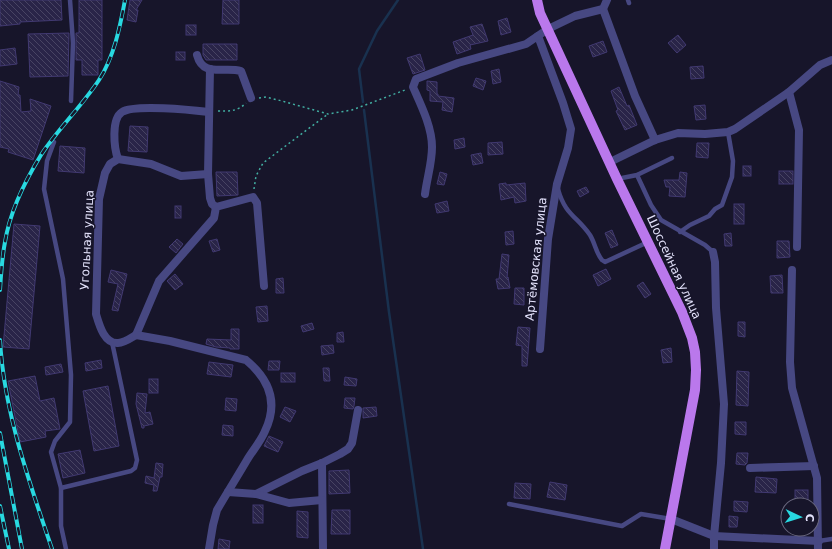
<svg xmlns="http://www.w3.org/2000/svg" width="832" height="549" font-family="'DejaVu Sans',sans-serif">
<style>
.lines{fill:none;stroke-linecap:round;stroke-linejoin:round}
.stream{stroke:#19314f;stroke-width:2.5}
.building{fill:url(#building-back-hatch);stroke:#413971}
.path{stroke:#42aea2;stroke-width:1.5;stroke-dasharray:2 3;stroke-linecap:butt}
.service{stroke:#474882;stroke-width:4.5}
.minor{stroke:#474882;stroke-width:8}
.primary{stroke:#ba78ec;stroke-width:10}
.rail-casing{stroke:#28d9e1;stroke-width:4}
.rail{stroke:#17152a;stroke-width:2.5;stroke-dasharray:8;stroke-linecap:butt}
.labels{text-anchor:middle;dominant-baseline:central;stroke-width:3;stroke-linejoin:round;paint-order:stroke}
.street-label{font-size:12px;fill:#e3e2fb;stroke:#17152a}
</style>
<defs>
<pattern id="building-back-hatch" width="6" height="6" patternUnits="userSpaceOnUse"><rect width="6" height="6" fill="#292448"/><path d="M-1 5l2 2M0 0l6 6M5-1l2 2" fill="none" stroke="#484463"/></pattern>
</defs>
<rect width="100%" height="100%" fill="#17152a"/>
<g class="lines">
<g class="stream">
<polyline points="363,102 359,69 377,31 398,0"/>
<polyline points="364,110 389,312 423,549"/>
</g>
</g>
<g class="building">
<polygon points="0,0 61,0 62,20 20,22 20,24 0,26"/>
<polygon points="79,0 102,0 102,60 98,60 98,75 82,75 82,60 76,60 76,33 79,33"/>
<polygon points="130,0 142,0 136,10 138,10 136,22 127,20"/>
<polygon points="223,0 239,0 239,24 222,24"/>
<polygon points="507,18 511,32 501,35 498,21"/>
<polygon points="482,24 488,41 470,45 471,49 457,54 453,42 473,35 470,27"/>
<rect x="186" y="25" width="10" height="10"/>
<polygon points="69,33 68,76 30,77 28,34"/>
<polygon points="678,35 686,45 677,53 668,43"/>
<polygon points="603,41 607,52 593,57 589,46"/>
<polygon points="203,44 237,44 237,60 206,60 203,55"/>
<polygon points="15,48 17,64 0,66 0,50"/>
<rect x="176" y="52" width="9" height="8"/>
<polygon points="420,54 425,70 413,74 407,58"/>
<polygon points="703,66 704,78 691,79 690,67"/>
<polygon points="499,69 501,82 493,84 491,71"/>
<polygon points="476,78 486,81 483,90 473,86"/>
<polygon points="0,81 19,87 18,95 20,95 21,112 31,111 30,99 51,106 33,160 8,152 9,149 0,147"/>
<polygon points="427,81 437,82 437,94 438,94 438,96 454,98 452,112 442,110 443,102 430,101 430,91 427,90"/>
<polygon points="619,87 627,106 629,105 637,125 625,130 616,111 618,110 611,91"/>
<polygon points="705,105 706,119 696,120 694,106"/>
<polygon points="130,126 148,127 147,152 128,151"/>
<polygon points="464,138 465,147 455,149 454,140"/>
<polygon points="502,142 503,154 488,155 488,143"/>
<polygon points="697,143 709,143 708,158 696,157"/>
<polygon points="60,146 85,148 84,173 58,171"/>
<polygon points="481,153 483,163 473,165 471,155"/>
<rect x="743" y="166" width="8" height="10"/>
<rect x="779" y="171" width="14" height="13"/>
<polygon points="216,172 237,172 238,195 217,196"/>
<polygon points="440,172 447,174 444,185 437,184"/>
<polygon points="680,172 687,173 685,197 669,196 670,187 666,187 664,180 679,180"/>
<polygon points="506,183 506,185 525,183 526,201 515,203 514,197 501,200 499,184"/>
<polygon points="586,187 589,192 580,197 577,191"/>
<polygon points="447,201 449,211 437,213 435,204"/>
<rect x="734" y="204" width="10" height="20"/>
<rect x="175" y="206" width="6" height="12"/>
<polygon points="14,224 40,226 29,349 3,347"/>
<polygon points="612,230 618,245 611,248 605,233"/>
<polygon points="513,231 514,244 506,245 505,232"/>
<polygon points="731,233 732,246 725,246 724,234"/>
<polygon points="177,239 183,244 176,253 169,247"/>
<polygon points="217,239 220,250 213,252 209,241"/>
<polygon points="777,241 789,241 790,257 777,258"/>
<polygon points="502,254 509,255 507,278 508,277 510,288 498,289 496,279 499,279"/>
<polygon points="606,269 611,279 598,286 593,275"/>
<polygon points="111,270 127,274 118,311 112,310 118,284 108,282"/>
<polygon points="175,274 183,284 175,290 167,281"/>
<polygon points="782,275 783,293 771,293 770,276"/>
<polygon points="283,278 284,293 276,293 276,279"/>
<polygon points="643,282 651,294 645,298 637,286"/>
<polygon points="515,288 524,288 524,305 514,304"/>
<polygon points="267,306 268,321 258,322 256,307"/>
<polygon points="738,322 745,322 745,337 738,336"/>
<polygon points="312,323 314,329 303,332 301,326"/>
<polygon points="518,327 530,328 527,366 522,366 522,346 516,345"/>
<polygon points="231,329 239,329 239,349 230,349 230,348 216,347 206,344 207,339 231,340"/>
<polygon points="343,332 344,342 337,342 337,333"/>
<polygon points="333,345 334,353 322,355 321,346"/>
<polygon points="671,348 672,362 663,363 661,350"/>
<polygon points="101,360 102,368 86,371 85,363"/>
<polygon points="269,361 280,361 279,370 268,370"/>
<polygon points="209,362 233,365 231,377 207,374"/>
<polygon points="61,364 63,372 46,375 45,367"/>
<polygon points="323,368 329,368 330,381 324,381"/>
<polygon points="737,371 749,372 748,406 736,405"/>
<rect x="281" y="373" width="14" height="9"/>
<polygon points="35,376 40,401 54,398 60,429 45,431 46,437 20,442 8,381"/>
<polygon points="345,377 357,379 356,386 344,385"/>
<rect x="149" y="379" width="9" height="14"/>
<polygon points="108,386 119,446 94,451 83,391"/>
<polygon points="137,393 147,394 145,413 150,412 153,424 144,426 144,428 142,428 136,404"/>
<polygon points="226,398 237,399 236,411 225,410"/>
<polygon points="345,398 355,398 354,406 353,409 344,408"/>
<polygon points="285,407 296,411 290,422 280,417"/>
<polygon points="376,407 377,416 363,418 363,408"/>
<polygon points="735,422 746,422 746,435 735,434"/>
<polygon points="223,425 233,426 233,436 222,435"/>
<polygon points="269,436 283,442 278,452 264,446"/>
<polygon points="80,450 85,473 63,478 58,454"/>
<polygon points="737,453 748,453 747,463 745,465 736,464"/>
<polygon points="156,463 163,464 162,477 160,477 157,491 153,491 154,485 145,483 146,476 154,478"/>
<polygon points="349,470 350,493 329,494 329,471"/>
<polygon points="756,477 777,479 776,493 755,492"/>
<polygon points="550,482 567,485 565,500 547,497"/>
<polygon points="515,483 531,484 530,499 514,498"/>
<rect x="795" y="490" width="13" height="14"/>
<polygon points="734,501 748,502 747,512 734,511"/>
<rect x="253" y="505" width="10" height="18"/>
<polygon points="332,510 350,510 350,534 331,534"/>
<polygon points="297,511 308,512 308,538 297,537"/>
<polygon points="729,516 738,517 737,527 729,527"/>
<polygon points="219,539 230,541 229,549 218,549"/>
</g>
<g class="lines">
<g class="path">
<polyline points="259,98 266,97 282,101 328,114 352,110 405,90"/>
<path d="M218 111C229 111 237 112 246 103"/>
<polyline points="254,189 256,176 263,163 328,114"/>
</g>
<g class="service">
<polyline points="70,0 73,43 71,101"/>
<polyline points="628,0 629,3"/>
<polyline points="54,142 47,161 44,189 63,279 71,375 70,422 55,441 51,452 61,488 61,526 66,549"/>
<polyline points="637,175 651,205 661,220 705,245 713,252"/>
<polyline points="617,179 637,175 672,158"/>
<path d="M558 189C565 215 577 216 590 235 595 243 596 253 602 260L605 262 648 242"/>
<polyline points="680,232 690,225 709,216 715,209 722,205 732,177 733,161 728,132"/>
<polyline points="61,488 131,471 135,468 137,460 112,342"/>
<polyline points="509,504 622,526 641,514 671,519"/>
<polyline points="819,541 832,539"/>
</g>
<g class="minor">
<polyline points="603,9 635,96 655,140"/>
<polyline points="538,36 563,103 571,129 568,148 557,184 548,239 540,349"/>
<path d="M197 55C203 78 224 66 241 71L251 98"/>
<polyline points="210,69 208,174 210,198 212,204 216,207"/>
<polyline points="789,92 799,130 797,247"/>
<path d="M118 159C114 148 111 119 122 112 134 104 192 110 209 112"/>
<polyline points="610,162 655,140 678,133 705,134 728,132 735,129 789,92 820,65 832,60"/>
<path d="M208 174 181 176 151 164 118 159 110 164 105 173 99 199 96 314C99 324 104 344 118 343 124 343 131 338 136 335L159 281 214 218 216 207 253 197 257 203 264 286"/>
<path d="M425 194C427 178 432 163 432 147 432 127 421 105 413 87L416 79 458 63 526 44 548 29 575 16 603 9 607 0"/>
<polyline points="713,252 715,262 716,308 724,404 721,463 714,536 714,549"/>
<polyline points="792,270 790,362 792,388 817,478 818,549"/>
<path d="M136 335 170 341 246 360C269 379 279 402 265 431 261 441 253 450 247 460 237 477 227 493 217 510L213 525 209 549"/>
<polyline points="322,463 323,549"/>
<polyline points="750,468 814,466"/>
<polyline points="228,492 256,494 302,471 322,463 340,454 348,449 352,443 358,410"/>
<polyline points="256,494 289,503 322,500"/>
<polyline points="671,519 714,536 819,541"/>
</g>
<polyline class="primary" points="537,0 540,13 617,179 682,312 692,338 695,352 696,370 695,390 665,549"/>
<g class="rail-casing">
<g id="rail">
<path d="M0 290C1 274 2 257 5 242 10 211 25 181 41 155 58 129 81 107 99 80 114 57 120 27 125 0"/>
<path d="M0 340C4 412 29 481 52 549"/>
<polyline points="0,433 22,549"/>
<polyline points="0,506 9,549"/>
</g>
</g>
<use href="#rail" class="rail"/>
</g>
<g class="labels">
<g class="street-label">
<text transform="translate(87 240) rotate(-87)">Угольная улица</text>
<text transform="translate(536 259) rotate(-84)">Артёмовская улица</text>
<text transform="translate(674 267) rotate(65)">Шоссейная улица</text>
</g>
</g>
<g transform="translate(800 517) rotate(94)"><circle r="19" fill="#17152a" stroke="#69677e"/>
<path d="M0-3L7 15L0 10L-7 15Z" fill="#28d9e1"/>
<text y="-6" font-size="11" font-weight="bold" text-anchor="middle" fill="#e3e2fb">С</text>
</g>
</svg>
